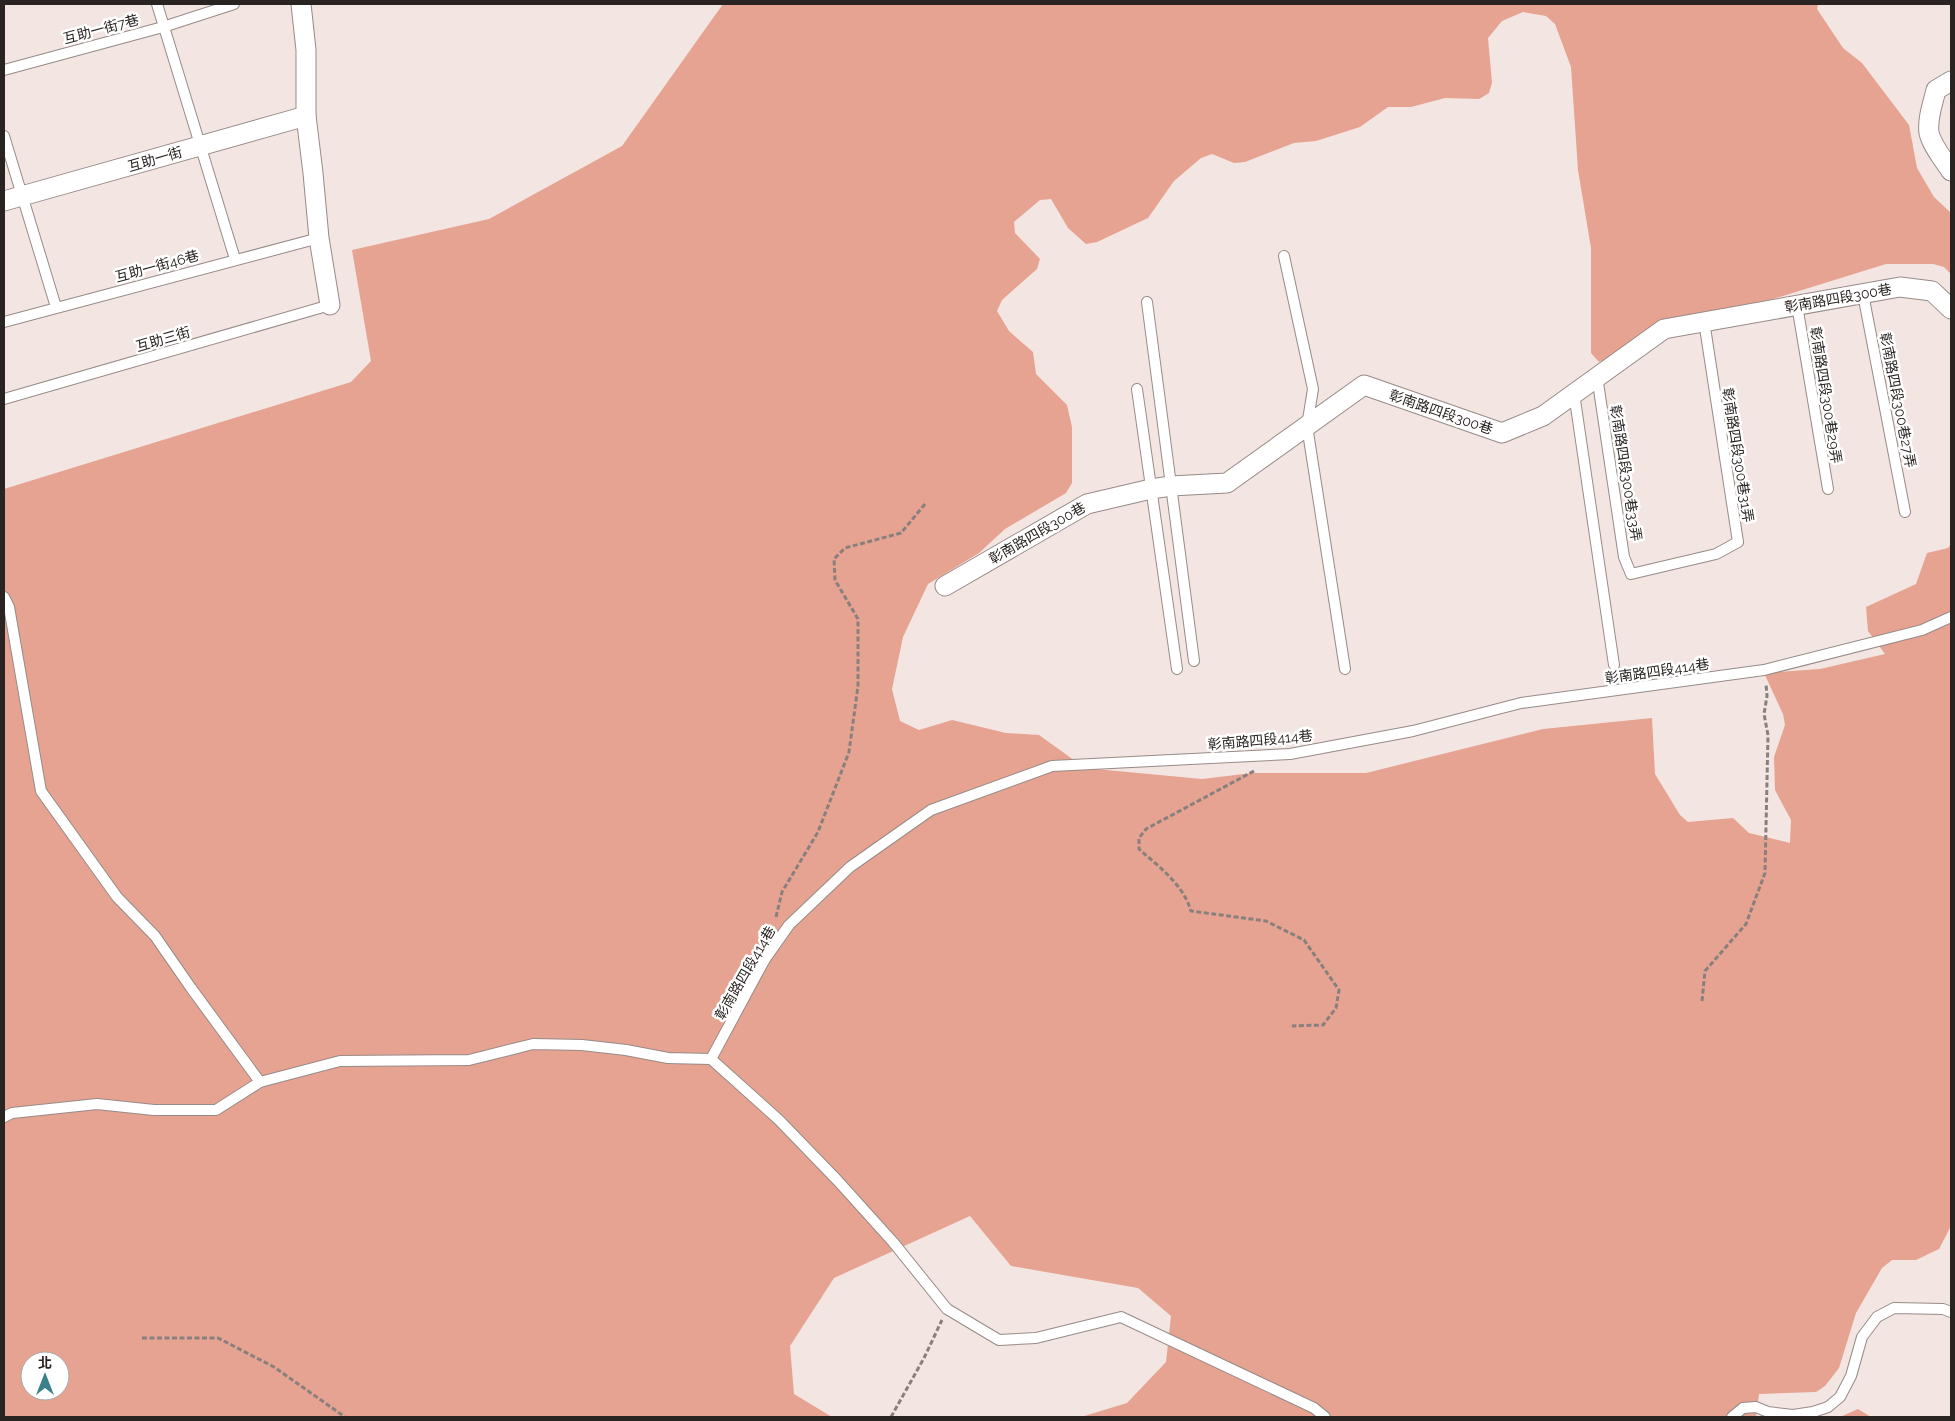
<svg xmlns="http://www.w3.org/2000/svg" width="1955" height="1421" font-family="Raleway,'Noto Sans TC',sans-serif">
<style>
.forest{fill:#e6a392;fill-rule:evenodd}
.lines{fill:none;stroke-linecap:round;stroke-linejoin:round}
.service-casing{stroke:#978b87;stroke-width:12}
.minor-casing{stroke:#978b87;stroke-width:21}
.path{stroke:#89807d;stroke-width:3;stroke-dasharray:5 2.5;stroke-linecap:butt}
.service{stroke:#fff;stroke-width:10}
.minor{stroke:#fff;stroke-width:19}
.labels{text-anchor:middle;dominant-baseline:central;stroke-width:5;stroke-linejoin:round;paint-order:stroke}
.street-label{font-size:14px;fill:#292422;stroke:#fff}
</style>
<rect width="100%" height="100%" fill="#f3e5e1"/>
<g class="forest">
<path d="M723 4H1818L1817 9 1843 48 1862 63 1909 125 1917 168 1934 197 1951 213V274L1944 267 1933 264H1886L1773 299 1658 328 1630 349 1599 362 1591 353V248L1578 170 1571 67 1555 24 1546 16 1523 12 1502 21 1488 38 1492 83 1489 93 1479 99 1445 98 1411 107H1388L1360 127 1316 141 1294 143 1245 162 1234 163 1212 154 1201 158 1174 181 1148 218 1097 242 1086 244 1068 228 1051 199 1040 200 1014 222 1015 233 1040 259 1037 269 1002 300 997 311 1009 331 1033 352 1036 374 1067 405 1072 427V483L1066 493 1005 529 979 553 928 584 903 637 892 689 900 721 919 730 952 720 1006 733 1039 735 1085 768 1202 779 1252 773H1366L1543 729 1652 718 1655 774 1680 815 1688 822 1733 818 1749 833 1790 843 1791 820 1775 790 1774 757 1785 725 1783 714 1764 673 1820 669 1885 654 1868 631 1866 607 1916 584 1927 553 1948 548 1951 544V1226L1939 1249 1916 1260H1892L1882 1268 1856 1313 1839 1368 1825 1386 1816 1392 1759 1394 1756 1417H1081L1127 1403 1166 1362 1171 1316 1138 1288 1011 1266 970 1216 834 1278 790 1346 794 1394 832 1417H4V489L351 382 371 361 352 250 489 219 622 146ZM30 1361H60V1391H30Z"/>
<polygon points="1858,1409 1871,1417 1840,1417"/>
</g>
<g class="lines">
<g class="service-casing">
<g id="service">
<polyline points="157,4 235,259"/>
<polyline points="4,70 163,27 234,4"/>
<polyline points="4,136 56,307"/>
<polyline points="1284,256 1313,389 1307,426 1345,669"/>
<polyline points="1863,294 1905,512"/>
<polyline points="1147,302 1194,661"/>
<polyline points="1797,305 1828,489"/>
<polyline points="4,322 319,238"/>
<polyline points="1597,376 1624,557 1631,574 1716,554 1738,542 1704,321"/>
<polyline points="1137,389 1177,669"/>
<polyline points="1574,393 1614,665"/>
<polyline points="4,399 330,305"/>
<polyline points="4,597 9,607 41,791 117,897 155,936 191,988 260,1082"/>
<polyline points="711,1059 765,959 789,925 850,867 931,810 1052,766 1290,754 1413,731 1521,703 1764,670 1922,630 1951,617"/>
<polyline points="4,1117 12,1113 97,1104 154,1110 216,1110 260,1082 340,1061 469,1060 533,1044 582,1045 626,1050 668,1058 711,1059 779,1120 838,1181 893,1242 947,1309 999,1340 1036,1338 1121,1317 1314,1408 1325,1417"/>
<polyline points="1732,1417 1743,1408 1756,1407 1768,1412 1793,1415 1813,1412 1828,1407 1840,1397 1851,1376 1862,1337 1877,1317 1894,1308 1943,1309 1951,1312"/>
</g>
</g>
<g class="minor-casing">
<g id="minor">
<polyline points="301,4 306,50 306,116 313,173 319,238 330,305"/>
<path d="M1951 81 1936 90C1933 103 1927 119 1929 133 1932 146 1944 160 1951 171"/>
<polyline points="4,201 306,116"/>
<polyline points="945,586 1087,504 1151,489 1171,486 1227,483 1364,385 1502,433 1543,416 1664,329 1900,287 1932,291 1951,309"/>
</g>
</g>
<g class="path">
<path d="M1254 771 1146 829 1139 838V849C1159 867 1183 884 1191 911L1266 921 1304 940 1339 990 1336 1008 1323 1025 1292 1026"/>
<polyline points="776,917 782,892 818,832 849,752 858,686 858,619 835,580 834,559 845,548 901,533 925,504"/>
<polyline points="1702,1001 1705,971 1746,924 1765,873 1768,735 1764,714 1767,696 1766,684"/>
<polyline points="142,1338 218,1338 274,1367 345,1417"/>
<polyline points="891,1417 924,1358 942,1320"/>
</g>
<use href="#service" class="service"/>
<use href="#minor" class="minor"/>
</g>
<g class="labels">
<g class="street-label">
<text transform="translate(101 29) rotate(-15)">互助一街7巷</text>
<text transform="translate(155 159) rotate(-16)">互助一街</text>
<text transform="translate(157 266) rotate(-15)">互助一街46巷</text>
<text transform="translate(1838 298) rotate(-10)">彰南路四段300巷</text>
<text transform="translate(163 339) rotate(-16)">互助三街</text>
<text transform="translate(1826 395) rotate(81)">彰南路四段300巷29弄</text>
<text transform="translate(1898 400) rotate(79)">彰南路四段300巷27弄</text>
<text transform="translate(1441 412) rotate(19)">彰南路四段300巷</text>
<text transform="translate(1738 455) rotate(81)">彰南路四段300巷31弄</text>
<text transform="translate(1626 473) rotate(81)">彰南路四段300巷33弄</text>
<text transform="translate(1037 533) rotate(-30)">彰南路四段300巷</text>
<text transform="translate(1657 671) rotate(-8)">彰南路四段414巷</text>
<text transform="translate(1260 740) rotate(-5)">彰南路四段414巷</text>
<text transform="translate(745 973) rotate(-60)">彰南路四段414巷</text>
</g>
</g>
<rect width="1955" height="1421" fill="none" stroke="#292422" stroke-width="10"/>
<g transform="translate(45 1376)"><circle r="24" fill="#ffffff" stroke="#a9a7a7"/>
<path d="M0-4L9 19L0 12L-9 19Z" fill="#3b818c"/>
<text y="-8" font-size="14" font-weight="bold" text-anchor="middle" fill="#292422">北</text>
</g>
</svg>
